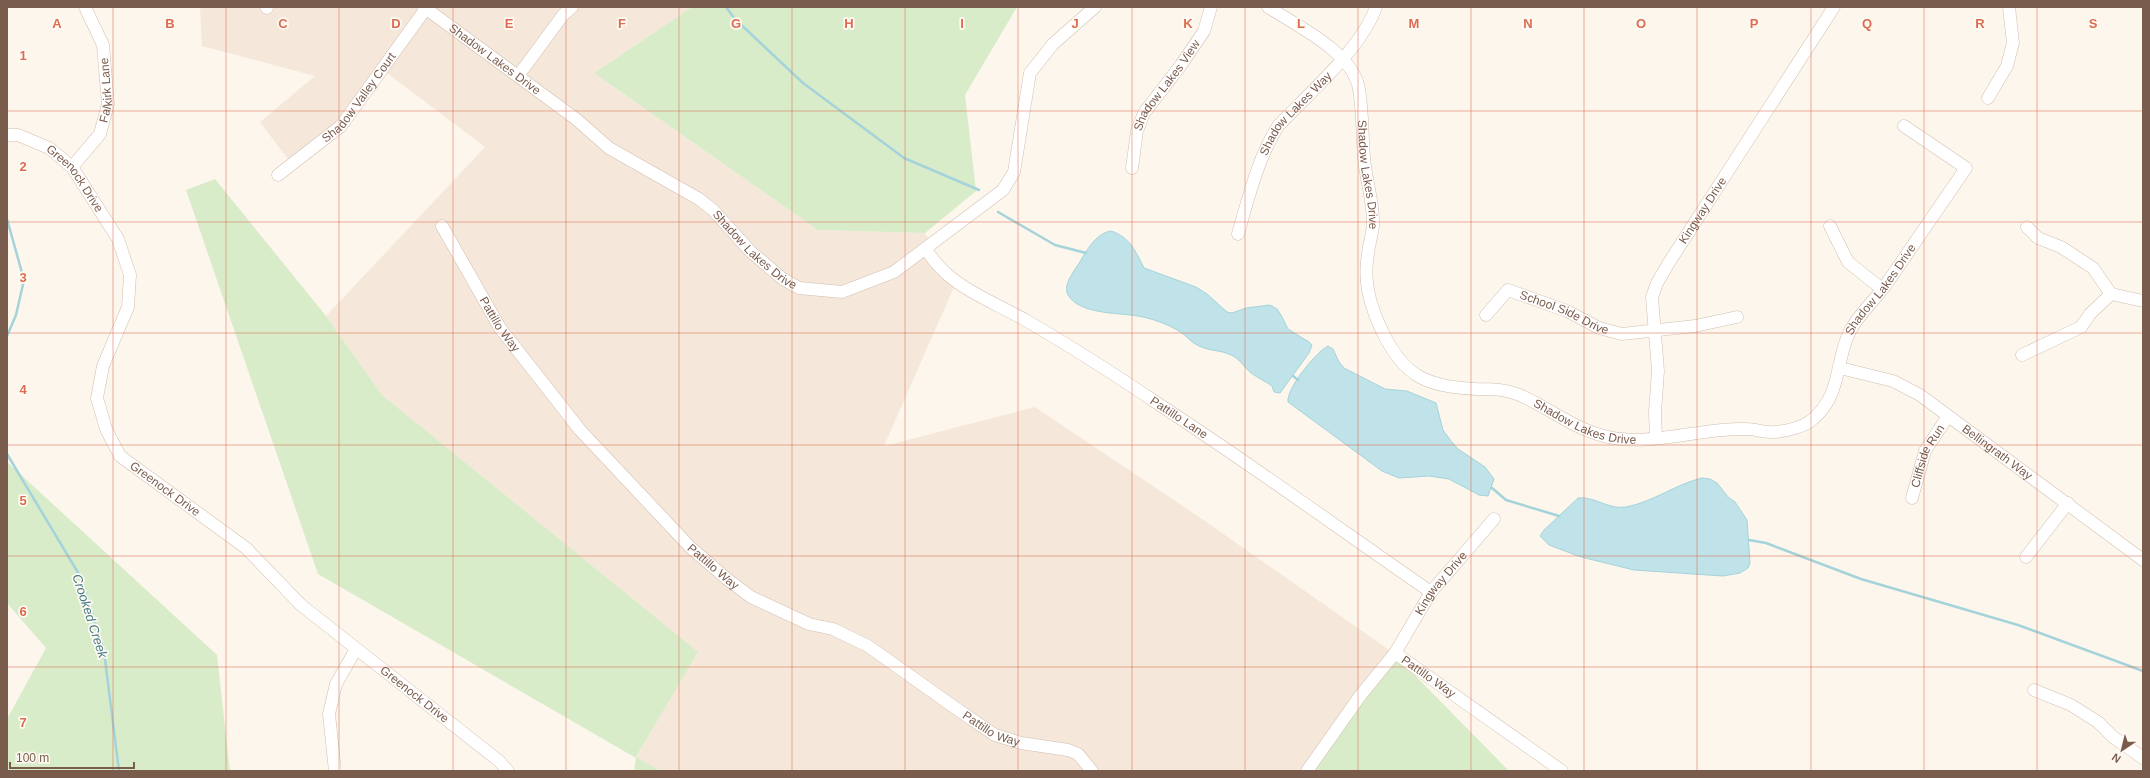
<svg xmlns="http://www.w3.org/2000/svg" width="2150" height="778" font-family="Helvetica,sans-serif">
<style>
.residential{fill:#f5e8da}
.green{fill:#d8ecc9}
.water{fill:#bfe3e8;stroke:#a5d3da}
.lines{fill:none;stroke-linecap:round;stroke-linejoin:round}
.stream{stroke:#a5d3da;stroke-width:2.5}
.minor-casing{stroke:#d1beb0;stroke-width:13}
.minor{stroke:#fff;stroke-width:12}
.grid{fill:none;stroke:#dc6d51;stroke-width:1;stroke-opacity:0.55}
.labels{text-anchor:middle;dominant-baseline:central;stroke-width:3.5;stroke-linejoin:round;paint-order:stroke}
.street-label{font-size:12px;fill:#7a5c4d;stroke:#fffaf3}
.water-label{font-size:13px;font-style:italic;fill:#437c86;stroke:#fffaf3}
.grid-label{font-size:13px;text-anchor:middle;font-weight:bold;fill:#dc6d51;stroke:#fffaf3;stroke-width:3.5;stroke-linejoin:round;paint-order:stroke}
</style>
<rect width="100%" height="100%" fill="#fdf6ec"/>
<polygon class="residential" points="200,7 692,7 594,73 818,230 925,233 954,287 884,446 1035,407 1205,521 1392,652 1301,771 661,771 636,758 697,652 382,395 326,316 485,147 383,70 344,125 290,162 260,122 315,76 202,46"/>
<g class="green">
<polygon points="692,7 1017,7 965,95 976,191 925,233 818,230 594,73"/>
<polygon points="215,179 326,316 382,395 698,652 636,757 661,771 634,771 636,758 318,574 186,190"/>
<polygon points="7,462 217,655 230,771 7,771 7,719 46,648 7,603"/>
<polygon points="1392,652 1509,771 1301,771"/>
</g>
<g class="water">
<path d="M1111 231C1130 237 1136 252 1144 268L1196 287 1207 294 1227 312 1232 313 1246 308 1270 305 1277 309 1281 315 1288 329 1309 342 1312 345 1309 353 1280 393 1274 392 1272 386C1265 381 1258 378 1251 373 1244 367 1239 358 1231 355 1221 350 1209 351 1199 346 1192 343 1187 337 1182 333 1170 325 1156 320 1143 317 1122 312 1081 316 1068 295 1062 284 1076 269 1081 260 1088 248 1097 233 1111 231Z"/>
<path d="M1328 346 1333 349 1339 362 1344 368 1385 389 1407 391 1436 403 1443 430 1451 441 1458 449 1485 467 1494 479 1488 496 1479 495 1449 479 1429 476 1399 478 1382 471 1288 402C1286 389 1316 352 1328 346Z"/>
<path d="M1702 478 1710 479 1717 483 1728 497 1735 502 1747 520 1750 563 1748 568 1740 573 1723 576 1634 570 1581 557 1549 545 1540 536 1544 530 1578 498C1594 496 1609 510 1626 507 1653 502 1676 484 1702 478Z"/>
</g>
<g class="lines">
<g class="stream">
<polyline points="726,7 735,19 803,83 904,158 979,190"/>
<polyline points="998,212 1055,245 1086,253"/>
<polyline points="7,219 24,280 16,315 7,336"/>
<polyline points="1293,376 1298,380"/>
<polyline points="7,454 80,576 104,651 119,771"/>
<polyline points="1492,488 1506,500 1559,516"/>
<polyline points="1749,540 1766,543 1861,579 2018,625 2143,671"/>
</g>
<g class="minor-casing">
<g id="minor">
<polyline points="266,7 267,8"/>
<path id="s1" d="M424 7 576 119 609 148 699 199 713 210 751 252 783 279 799 288 842 292 894 272 1003 190 1014 172 1030 73 1053 44 1095 7"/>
<path id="s2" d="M1268 7C1297 26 1353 52 1359 89 1363 112 1362 135 1364 158 1366 181 1374 203 1373 226 1372 235 1369 244 1368 254 1363 282 1370 305 1382 331 1405 378 1426 386 1477 389 1491 389 1504 389 1517 394 1547 406 1570 427 1604 436 1649 448 1701 427 1747 429 1756 429 1765 433 1775 432 1787 431 1804 427 1813 419 1842 395 1835 360 1850 331 1858 315 1874 301 1885 286 1912 247 1939 207 1966 168L1904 126"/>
<polyline points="518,76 563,15 572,7"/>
<polyline points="1988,98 2007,66 2013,43 2009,7"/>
<path id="s3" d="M7 135H18L49 148 72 167 118 239 130 275 128 307 103 366 97 398 106 429 120 456 246 548 301 605 499 761 508 771"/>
<path id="s4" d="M72 167 100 134 108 104 103 45 85 7"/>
<path id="s5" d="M1132 168 1137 131 1144 113 1181 65 1204 31 1211 7"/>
<path id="s6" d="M278 175 341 126 427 7"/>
<path id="s7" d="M442 226 500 328 580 430 690 547 727 579 751 597 809 624 833 629 868 646 964 714 995 735 1021 743 1068 750 1078 754 1092 771"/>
<polyline points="1830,226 1848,262 1882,289"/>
<polyline points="2027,227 2038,238 2061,247 2093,268 2111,294"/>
<path id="s8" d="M1238 234C1249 196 1258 158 1278 126 1309 93 1362 48 1376 7"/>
<path id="s9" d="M926 249C948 287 991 300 1027 321 1072 347 1117 376 1160 405 1252 465 1341 530 1431 592"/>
<path id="s10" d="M1486 315 1508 290 1567 311 1599 328 1622 334 1695 326 1737 317"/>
<polyline points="2022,355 2081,327 2090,314 2111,294 2143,301"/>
<path id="s11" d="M1840 368 1893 381 1920 395 2143 560"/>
<path id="s12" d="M1656 438 1655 412 1658 371 1652 297 1657 283 1670 261 1834 7"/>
<path id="s13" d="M1912 498 1925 451 1948 416"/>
<polyline points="2026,557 2068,503"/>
<path id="s14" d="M1395 653 1562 771"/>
<polyline points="2034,690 2071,705 2098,722 2113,737 2143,758"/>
<polyline points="335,771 329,714 336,684 356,649"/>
<path id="s15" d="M1307 771 1360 696 1395 653 1431 592 1494 519"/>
</g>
</g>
<use href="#minor" class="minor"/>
</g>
<path class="grid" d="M113 7V771M226 7V771M339 7V771M453 7V771M566 7V771M679 7V771M792 7V771M905 7V771M1018 7V771M1132 7V771M1245 7V771M1358 7V771M1471 7V771M1584 7V771M1697 7V771M1811 7V771M1924 7V771M2037 7V771M7 111H2143M7 222H2143M7 333H2143M7 445H2143M7 556H2143M7 667H2143"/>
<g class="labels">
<g class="street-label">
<text stroke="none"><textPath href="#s1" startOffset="88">Shadow Lakes Drive</textPath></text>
<text stroke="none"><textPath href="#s5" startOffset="92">Shadow Lakes View</textPath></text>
<text stroke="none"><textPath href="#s4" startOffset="88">Falkirk Lane</textPath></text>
<text stroke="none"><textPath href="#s6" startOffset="113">Shadow Valley Court</textPath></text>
<text stroke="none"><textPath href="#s8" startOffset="136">Shadow Lakes Way</textPath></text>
<text stroke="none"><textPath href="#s2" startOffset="212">Shadow Lakes Drive</textPath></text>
<text stroke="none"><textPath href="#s3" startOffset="85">Greenock Drive</textPath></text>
<text stroke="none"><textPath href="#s12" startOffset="242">Kingway Drive</textPath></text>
<text stroke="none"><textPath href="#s1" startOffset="412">Shadow Lakes Drive</textPath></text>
<text stroke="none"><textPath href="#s2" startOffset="990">Shadow Lakes Drive</textPath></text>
<text stroke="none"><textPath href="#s10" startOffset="94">School Side Drive</textPath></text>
<text stroke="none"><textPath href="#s7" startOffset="114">Pattillo Way</textPath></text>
<text stroke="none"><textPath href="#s9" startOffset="306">Pattillo Lane</textPath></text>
<text stroke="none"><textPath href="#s2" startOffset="606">Shadow Lakes Drive</textPath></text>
<text stroke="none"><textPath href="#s11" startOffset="181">Bellingrath Way</textPath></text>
<text stroke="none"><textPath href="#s13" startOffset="45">Cliffside Run</textPath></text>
<text stroke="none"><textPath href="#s3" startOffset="445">Greenock Drive</textPath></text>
<text stroke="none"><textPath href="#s7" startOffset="438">Pattillo Way</textPath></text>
<text stroke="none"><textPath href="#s15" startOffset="231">Kingway Drive</textPath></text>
<text stroke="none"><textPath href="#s14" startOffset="41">Pattillo Way</textPath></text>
<text stroke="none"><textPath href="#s3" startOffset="769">Greenock Drive</textPath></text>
<text stroke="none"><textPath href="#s7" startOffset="763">Pattillo Way</textPath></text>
</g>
<g class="water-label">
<text transform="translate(90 616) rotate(72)">Crooked Creek</text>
</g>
</g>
<g class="grid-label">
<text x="57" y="28">A</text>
<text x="170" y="28">B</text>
<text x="283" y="28">C</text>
<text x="396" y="28">D</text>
<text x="509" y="28">E</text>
<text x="622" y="28">F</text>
<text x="736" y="28">G</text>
<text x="849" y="28">H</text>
<text x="962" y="28">I</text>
<text x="1075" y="28">J</text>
<text x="1188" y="28">K</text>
<text x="1301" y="28">L</text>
<text x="1414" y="28">M</text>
<text x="1528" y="28">N</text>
<text x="1641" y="28">O</text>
<text x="1754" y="28">P</text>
<text x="1867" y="28">Q</text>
<text x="1980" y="28">R</text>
<text x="2093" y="28">S</text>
<text x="23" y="60">1</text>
<text x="23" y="171">2</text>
<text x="23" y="282">3</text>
<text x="23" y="394">4</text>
<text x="23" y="505">5</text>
<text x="23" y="616">6</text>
<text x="23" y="727">7</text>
</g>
<rect width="2150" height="778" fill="none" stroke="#7a5c4d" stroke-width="16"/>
<g transform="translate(2122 750) rotate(215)" stroke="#fffaf3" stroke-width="3" paint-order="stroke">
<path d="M0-3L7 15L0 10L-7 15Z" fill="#7a5c4d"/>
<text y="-6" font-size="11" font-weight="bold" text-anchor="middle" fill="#7a5c4d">N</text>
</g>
<path d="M10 762v6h124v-6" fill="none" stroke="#7a5c4d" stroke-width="2"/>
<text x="16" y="762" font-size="12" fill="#7a5c4d" stroke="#fffaf3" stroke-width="3" paint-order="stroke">100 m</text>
</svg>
